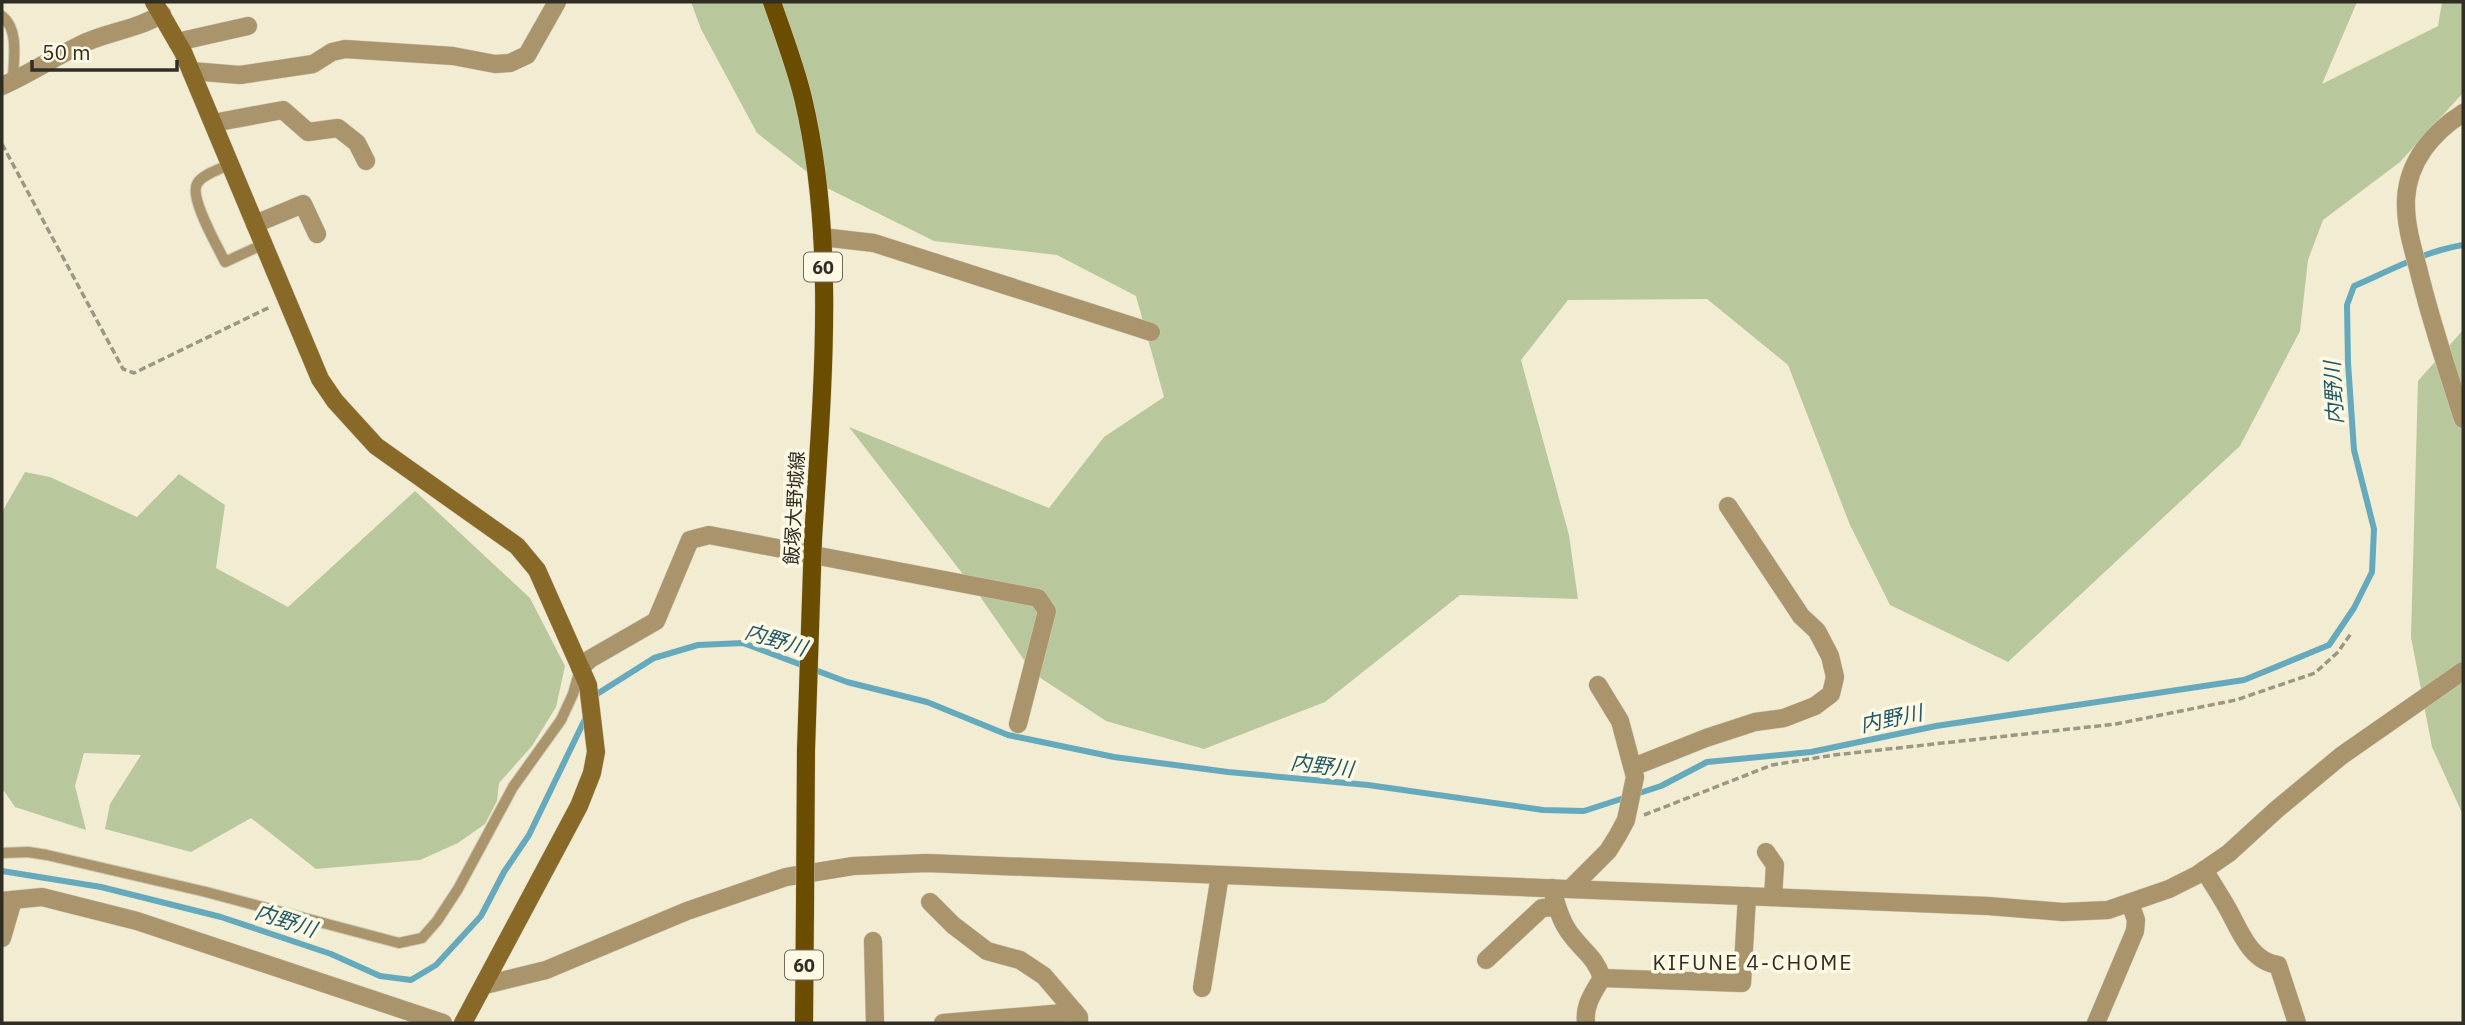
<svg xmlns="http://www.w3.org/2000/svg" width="2465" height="1025" font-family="'IBM Plex Sans','Noto Sans JP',sans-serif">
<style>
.green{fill:#b9c89c}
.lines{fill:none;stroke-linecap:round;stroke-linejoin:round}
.stream{stroke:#65a9bc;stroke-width:6}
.lane-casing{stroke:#cfcab4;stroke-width:12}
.street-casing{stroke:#cfcab4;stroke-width:19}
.secondary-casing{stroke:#cfcab4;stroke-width:19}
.primary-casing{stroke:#cfcab4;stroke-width:19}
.path{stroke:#9b9785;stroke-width:3.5;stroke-dasharray:7 3.5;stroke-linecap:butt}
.lane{stroke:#a9946c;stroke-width:10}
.street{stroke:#a9946c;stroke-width:18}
.secondary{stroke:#896928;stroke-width:18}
.primary{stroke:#6b4d00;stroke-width:18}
.primary-bridge-casing{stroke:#cfcab4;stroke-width:19;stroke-linecap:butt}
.primary-bridge{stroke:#6b4d00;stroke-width:18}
.labels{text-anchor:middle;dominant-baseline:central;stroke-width:7;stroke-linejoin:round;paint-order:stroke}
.shield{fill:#fef9e5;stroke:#6e6a5e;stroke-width:2}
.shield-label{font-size:18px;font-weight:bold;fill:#302d24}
.street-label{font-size:19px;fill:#302d24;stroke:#fef9e5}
.water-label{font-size:21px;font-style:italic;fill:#205967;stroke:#fef9e5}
.neighbourhood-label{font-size:21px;letter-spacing:2px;fill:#302d24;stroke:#fef9e5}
</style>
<rect width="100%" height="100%" fill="#f2ecd3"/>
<g class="green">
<polygon points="691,2 2357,2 2322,84 2438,26 2442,2 2463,2 2463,93 2400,162 2323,220 2308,260 2300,331 2240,446 2008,662 1890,605 1850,525 1788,365 1707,299 1568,300 1521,360 1569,535 1578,599 1460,595 1325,702 1204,749 1106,721 1033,673 979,595 849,427 1049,508 1104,437 1164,397 1136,296 1057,255 934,241 829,189 757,133 701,29"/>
<polygon points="2463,330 2463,815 2432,747 2411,637 2418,381"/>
<polygon points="25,472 50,477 137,517 179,474 225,505 216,568 288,607 415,491 530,598 565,666 556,707 532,746 499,783 497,801 485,824 458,843 420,860 316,869 251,818 191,852 105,829 110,804 141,755 84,753 75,786 86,830 15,807 2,788 2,512"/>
</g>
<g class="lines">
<g class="stream">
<path d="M595 699 597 694 654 658 698 645 743 643 847 682 927 702 1008 735 1114 757 1228 772 1368 785 1543 810 1584 811 1661 786 1707 762 1811 752 1936 726 2244 680 2329 645 2354 608 2372 572 2374 529 2354 450 2348 363 2347 305 2354 286C2389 271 2425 251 2463 245"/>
<polyline points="2,871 101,887 221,917 331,954 380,976 411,980 436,965 481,916 504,872 529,835 587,715"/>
</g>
<g class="lane-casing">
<g id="lane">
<path d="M2 16C20 30 13 61 13 81"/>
<path d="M231 164C221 169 202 174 197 184 189 198 218 247 225 262L264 244"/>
<polyline points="2,853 28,852 47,855 206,892 399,943 422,938 437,921 458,889 513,787 561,720 573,694 580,669"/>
</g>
</g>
<g class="street-casing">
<g id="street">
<polyline points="177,42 248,26"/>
<polyline points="191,71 240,75 313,64 332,52 345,49 453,56 495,64 510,63 527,55 557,2"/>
<path d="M2 86C29 74 53 58 80 45 106 32 136 30 162 14"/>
<path d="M2463 113C2433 132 2408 161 2406 199 2405 223 2412 246 2418 268 2430 319 2447 369 2463 419"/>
<polyline points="213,123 283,110 308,132 338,128 357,143 366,161"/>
<polyline points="255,224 303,204 317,234"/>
<polyline points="822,237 874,243 1151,332"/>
<polyline points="580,668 590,659 656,621 690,540 709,535 1038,598 1047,611 1018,724"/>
<polyline points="1633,767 1706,738 1755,722 1784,718 1815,706 1831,694 1835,677 1830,656 1817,631 1801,616 1728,506"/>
<polyline points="1766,852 1775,865 1773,897"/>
<path d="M2204 870C2211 881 2218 892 2225 904 2238 925 2248 961 2278 965L2297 1023"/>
<path d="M1552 888C1556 905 1561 923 1572 936 1585 953 1595 957 1602 978 1593 993 1584 1005 1586 1023"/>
<polyline points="1570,889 1608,851 1618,835 1626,820 1635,777 1620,721 1598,685"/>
<polyline points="2,901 42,897 137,921 443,1023"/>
<polyline points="930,902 953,925 987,951 1020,960 1044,976 1079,1017 1079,1023"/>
<polyline points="2,938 13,900"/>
<polyline points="873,941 875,1023"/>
<polyline points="1486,960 1542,908 1556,907"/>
<polyline points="1602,978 1742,983 1747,896"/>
<polyline points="485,985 546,970 687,911 786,877 853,866 927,863 1988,906 2063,912 2108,910 2169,889 2197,875 2229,853 2276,810 2341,756 2463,671"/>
<polyline points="1202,988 1220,875"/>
<polyline points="943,1023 1075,1012"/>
<polyline points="2096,1023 2135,931 2136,920 2130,903"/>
</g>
</g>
<g class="secondary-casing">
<polyline id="secondary" points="154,2 183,52 320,379 335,401 376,446 517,546 537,570 588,685 596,752 592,773 579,806 463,1023"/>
</g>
<g class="primary-casing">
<g id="primary">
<path d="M772 2C783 34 795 65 803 98 837 241 822 394 813 539"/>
<polyline points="804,1023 805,907"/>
</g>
</g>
<g class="path">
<polyline points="2,144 123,369 134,373 270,307"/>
<polyline points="1644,815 1772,765 1834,755 2116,724 2236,700 2315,673 2338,652 2352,632"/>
</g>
<use href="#lane" class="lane"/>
<use href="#street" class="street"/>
<use href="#secondary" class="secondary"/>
<use href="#primary" class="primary"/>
<g class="primary-bridge-casing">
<polyline id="primary-bridge" points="805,907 806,750 813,539"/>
</g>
<use href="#primary-bridge" class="primary-bridge"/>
</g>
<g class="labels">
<g class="shield">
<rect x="804" y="252.5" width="38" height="29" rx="5"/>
<rect x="785" y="950.5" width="38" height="29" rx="5"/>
</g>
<g class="shield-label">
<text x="823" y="267">60</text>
<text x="804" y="965">60</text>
</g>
<g class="street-label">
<text transform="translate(794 508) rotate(-87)">飯塚大野城線</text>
</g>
<g class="water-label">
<text transform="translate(2333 393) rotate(-93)">内野川</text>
<text transform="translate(776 639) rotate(17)">内野川</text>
<text transform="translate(1891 718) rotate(-12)">内野川</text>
<text transform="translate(1322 765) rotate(7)">内野川</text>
<text transform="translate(286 920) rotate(18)">内野川</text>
</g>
<g class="neighbourhood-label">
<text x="1753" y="962">KIFUNE 4-CHOME</text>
</g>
</g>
<rect width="2465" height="1025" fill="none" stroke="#302d24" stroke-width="7"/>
<path d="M32 60v10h145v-10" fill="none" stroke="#302d24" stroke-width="3.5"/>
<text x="42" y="60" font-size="21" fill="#302d24" stroke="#fef9e5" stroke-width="5" paint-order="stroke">50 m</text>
</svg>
